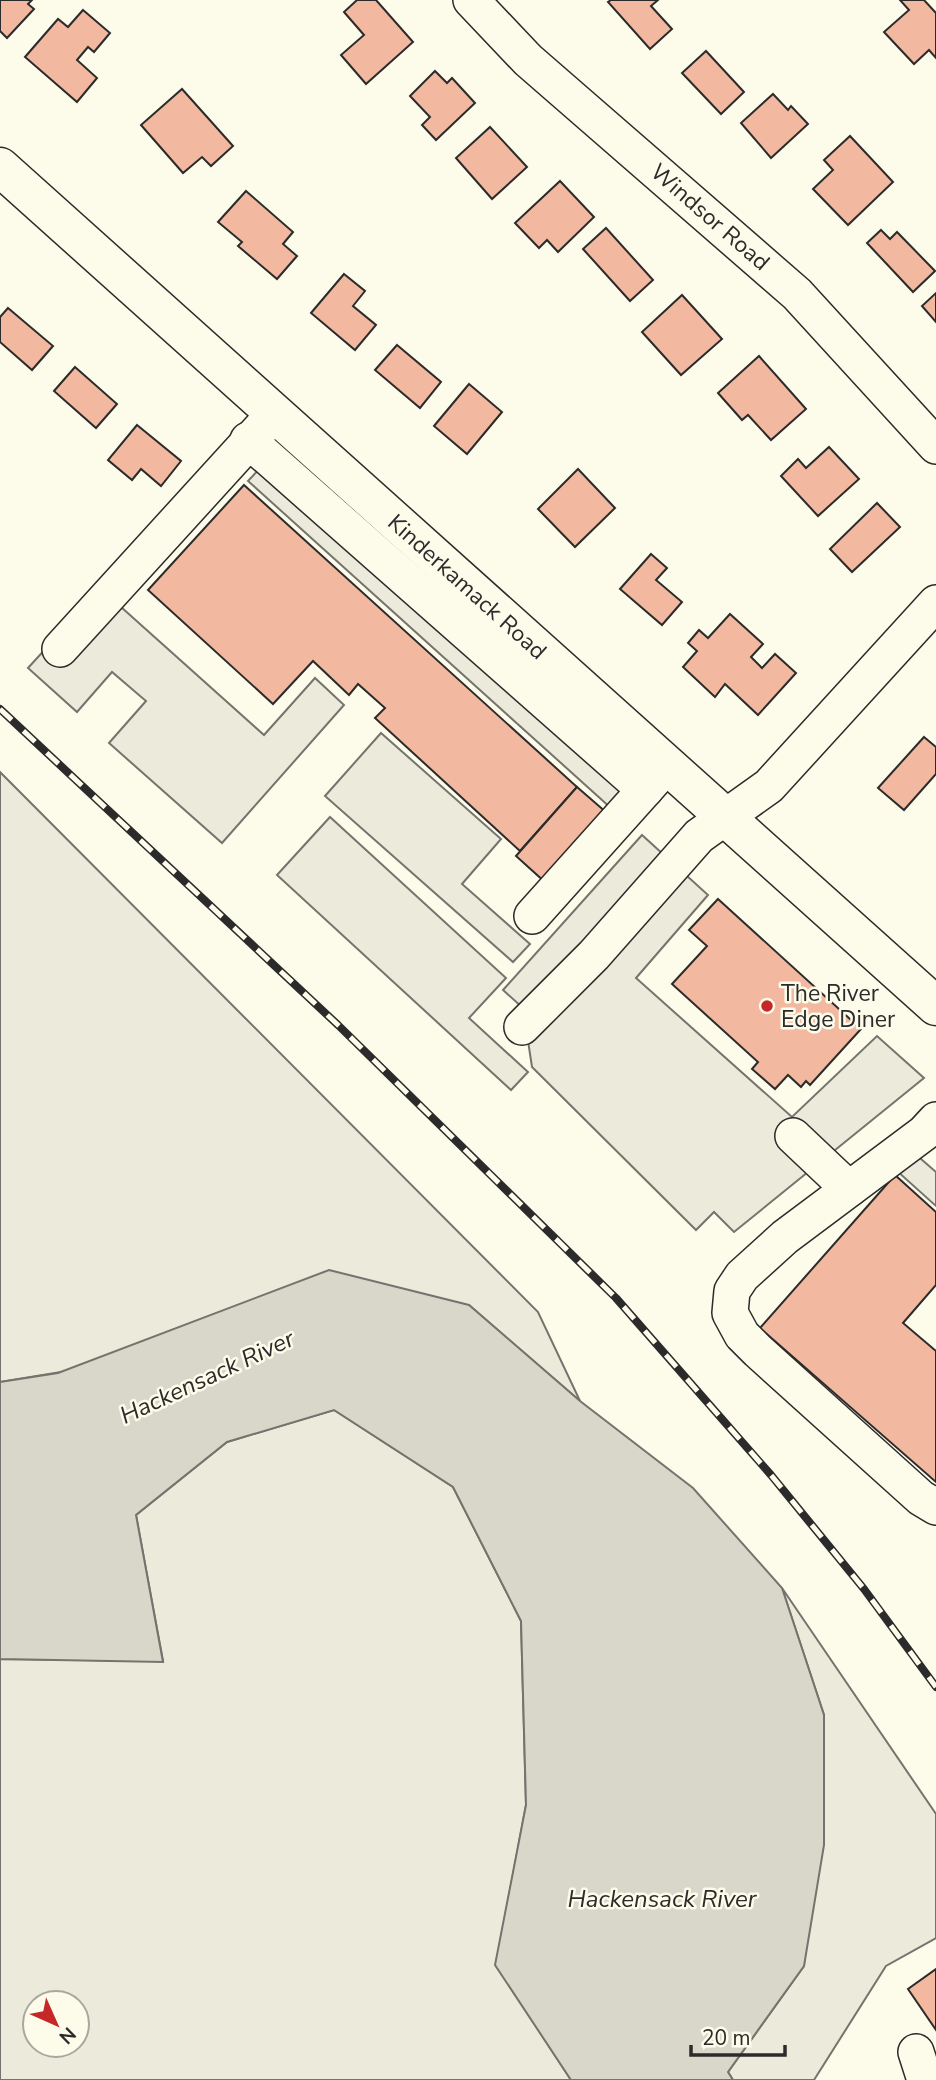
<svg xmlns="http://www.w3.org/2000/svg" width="936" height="2080" font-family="'Nunito Sans',sans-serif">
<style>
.green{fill:#ecebdb;stroke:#74746e;stroke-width:2;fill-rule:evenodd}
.parking{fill:#eceadb;stroke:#74746e;stroke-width:2}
.water{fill:#d8d7c9;stroke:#74746e;stroke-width:2}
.building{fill:#f2b8a0;stroke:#2b2b2b;stroke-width:2}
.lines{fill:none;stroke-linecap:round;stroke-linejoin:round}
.minor-casing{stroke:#2b2b2b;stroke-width:38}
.major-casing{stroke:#2b2b2b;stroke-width:41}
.minor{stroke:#fdfbea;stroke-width:35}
.major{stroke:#fdfbea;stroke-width:38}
.rail-casing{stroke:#2b2b2b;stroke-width:8}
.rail{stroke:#fdfbea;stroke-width:5;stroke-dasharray:16;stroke-linecap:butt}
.poi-dot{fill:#c62828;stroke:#fdfbea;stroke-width:2.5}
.labels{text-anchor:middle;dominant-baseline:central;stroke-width:5;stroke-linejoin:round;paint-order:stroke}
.street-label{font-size:23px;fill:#2b2b2b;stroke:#fdfbea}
.poi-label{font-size:23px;fill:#2b2b2b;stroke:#fdfbea;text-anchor:start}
.water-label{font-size:24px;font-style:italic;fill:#2b2b2b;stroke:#fdfbea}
</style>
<rect width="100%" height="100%" fill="#fdfbea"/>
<g class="green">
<polygon points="0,772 538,1312 580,1401 469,1305 0,1382"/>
<path d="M334 1410 453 1487 521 1621 526 1805 496 1965 571 2080H0V1659L163 1661 136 1515 227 1442ZM35 2003H77V2045H35Z"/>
<polygon points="782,1588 936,1814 936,1938 886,1966 814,2080 733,2080 728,2072 804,1966 824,1715"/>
</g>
<g class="parking">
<polygon points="264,464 627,791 612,809 248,481"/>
<polygon points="121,607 264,735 315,678 344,705 222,843 109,743 146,701 112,672 77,712 28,668 59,634"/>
<polygon points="381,733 501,839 462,884 530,944 513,962 325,796"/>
<polygon points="330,817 506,978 469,1018 528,1072 511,1090 277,875"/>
<polygon points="642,835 708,895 636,978 792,1117 877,1036 924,1078 734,1232 714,1212 696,1230 532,1067 523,1008 503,990"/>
<polygon points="913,1152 936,1172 936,1206 897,1171"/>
</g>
<polygon class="water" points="329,1270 469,1305 580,1401 693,1488 782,1588 824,1715 824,1845 804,1966 728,2072 733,2080 571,2080 495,1965 526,1805 521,1621 453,1487 334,1410 227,1442 136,1515 163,1662 0,1659 0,1382 58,1373"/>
<g class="building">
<polygon points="0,0 32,0 28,4 34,9 7,38 0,31"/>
<polygon points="357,0 376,0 413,42 366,84 341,55 364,35 344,12"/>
<polygon points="611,0 658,0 651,6 672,29 650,49 608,2"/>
<polygon points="900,0 924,0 936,13 936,58 929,50 914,64 884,32 909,10"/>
<polygon points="83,10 110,33 94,52 88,47 77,60 97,78 77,102 25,57 58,19 68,27"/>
<polygon points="706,51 744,92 721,114 682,73"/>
<polygon points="435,71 447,83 452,78 475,103 436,140 422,125 430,117 410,96"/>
<polygon points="182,89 233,146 211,166 202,157 183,173 141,125"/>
<polygon points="773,94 788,110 791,106 808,124 771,158 741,123"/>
<polygon points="490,127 527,167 492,199 456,158"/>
<polygon points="850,136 893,182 848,225 813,189 833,170 824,160"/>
<polygon points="560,181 594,217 558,252 547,240 539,248 515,223"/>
<polygon points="246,191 293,232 283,244 297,256 277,279 238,246 242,242 218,222"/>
<polygon points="606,228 653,280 630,301 583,249"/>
<polygon points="881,230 890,239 897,232 935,271 913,292 867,243"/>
<polygon points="344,274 365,291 353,306 376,325 355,350 311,313"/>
<polygon points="936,293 936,322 922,306"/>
<polygon points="682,295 722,339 681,375 642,332"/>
<polygon points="8,308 53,346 32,370 0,342 0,317"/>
<polygon points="397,345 441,382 420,408 375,370"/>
<polygon points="759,356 806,409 771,440 748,415 742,420 718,393"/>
<polygon points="75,367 117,404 96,428 54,391"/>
<polygon points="469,384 502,412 467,454 434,426"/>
<polygon points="137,425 181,461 161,486 141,469 132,480 108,460"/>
<polygon points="829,447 859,479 818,516 781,476 798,459 806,468"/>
<polygon points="578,469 615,508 575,547 538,509"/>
<polygon points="244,485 577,787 520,851 375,718 385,708 358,684 349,695 313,661 273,704 148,590"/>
<polygon points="877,503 900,527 852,572 830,549"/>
<polygon points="651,554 667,568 656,580 682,602 662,625 620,589"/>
<polygon points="730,614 763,644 751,657 762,668 775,654 796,673 758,715 725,684 715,697 683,667 697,651 688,643 699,630 708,638"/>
<polygon points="924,737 936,747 936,774 904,810 878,788"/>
<polygon points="577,787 607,813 546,883 516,856"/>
<polygon points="718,899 861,1029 810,1085 806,1081 801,1087 788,1075 775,1089 752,1069 758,1062 672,984 707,946 689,930"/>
<polygon points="895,1175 936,1212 936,1285 903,1323 936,1351 936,1482 760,1328"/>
<polygon points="936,1969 936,2030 908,1989"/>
</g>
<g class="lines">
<g class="minor-casing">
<g id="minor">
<polyline points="471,0 528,60 797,294 936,446"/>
<polyline points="248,440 645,790"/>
<polyline points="60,649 265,424"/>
<polyline points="532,916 660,773"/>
<polyline points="522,1027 594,955 699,836 769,786 936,603"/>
<polyline points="936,1120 924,1133 785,1237 742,1276 732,1291 730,1313 742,1335 758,1351 921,1498 936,1507"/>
<polyline points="793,1136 849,1189"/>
<polyline points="916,2052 925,2080"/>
</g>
</g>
<g class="major-casing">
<polyline id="major" points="0,167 936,1006"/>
</g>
<use href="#minor" class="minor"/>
<use href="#major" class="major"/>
<g class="rail-casing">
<polyline id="rail" points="0,709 338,1025 616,1298 771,1475 864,1589 936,1687"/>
</g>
<use href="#rail" class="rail"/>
</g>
<circle class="poi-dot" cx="767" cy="1006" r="7"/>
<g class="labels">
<g class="street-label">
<text transform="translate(710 217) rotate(41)">Windsor Road</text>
<text transform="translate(467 587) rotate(42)">Kinderkamack Road</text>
</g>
<g class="poi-label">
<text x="781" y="993">The River<tspan x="781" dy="26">Edge Diner</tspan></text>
</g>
<g class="water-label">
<text transform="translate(207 1377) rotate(-25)">Hackensack River</text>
<text x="662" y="1899">Hackensack River</text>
</g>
</g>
<g transform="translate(56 2024) rotate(135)"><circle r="33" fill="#fdfbea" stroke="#a9a89e" stroke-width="2"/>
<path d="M0-5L12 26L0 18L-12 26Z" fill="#c62828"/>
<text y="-10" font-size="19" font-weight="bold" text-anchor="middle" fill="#2b2b2b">N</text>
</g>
<path d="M691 2045v10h94v-10" fill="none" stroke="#2b2b2b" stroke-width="3.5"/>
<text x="702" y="2045" font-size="21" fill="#2b2b2b" stroke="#fdfbea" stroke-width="5" paint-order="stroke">20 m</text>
</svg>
